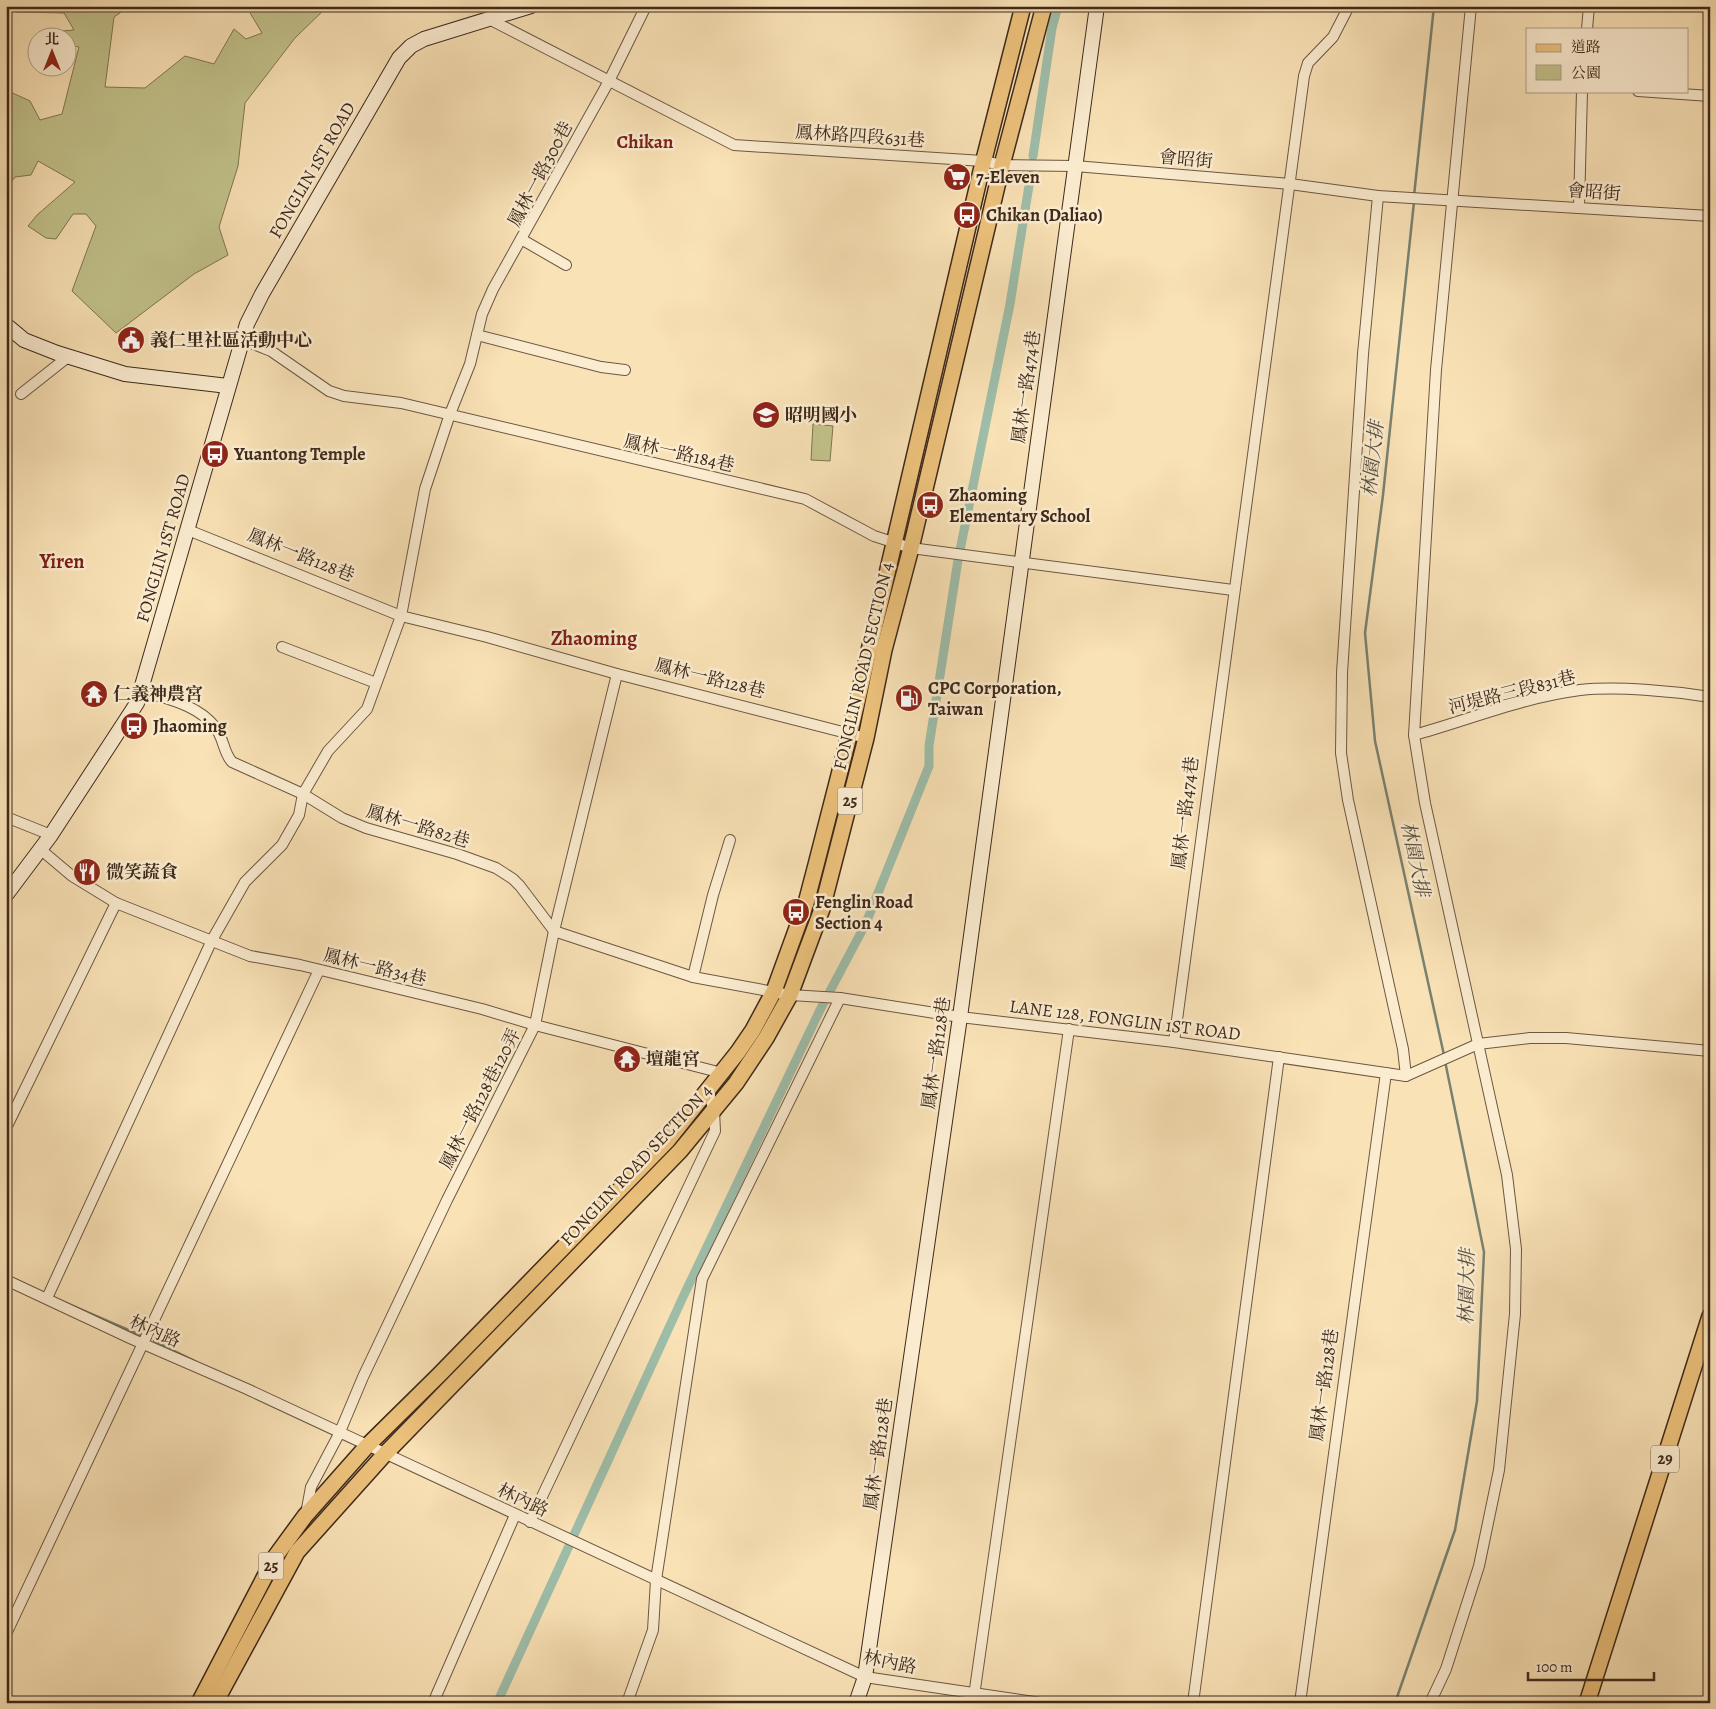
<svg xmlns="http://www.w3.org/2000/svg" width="1716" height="1709" font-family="Alegreya,'Noto Serif TC',serif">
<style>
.green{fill:#c2c28b;stroke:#807653}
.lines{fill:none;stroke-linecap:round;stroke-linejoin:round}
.stream{stroke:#788271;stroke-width:2.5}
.canal{stroke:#9ebeaa;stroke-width:9}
.street-casing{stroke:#6d5742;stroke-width:12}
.secondary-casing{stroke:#3e291b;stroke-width:16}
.primary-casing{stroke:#3e291b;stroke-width:18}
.street{stroke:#fbecd0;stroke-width:10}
.secondary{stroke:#fbecd0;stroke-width:14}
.primary{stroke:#ecc17b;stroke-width:15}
.labels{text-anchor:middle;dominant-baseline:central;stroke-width:5;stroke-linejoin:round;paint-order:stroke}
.shield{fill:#fbecd0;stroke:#776451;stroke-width:1}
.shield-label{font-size:16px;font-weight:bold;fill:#3e291b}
.street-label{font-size:18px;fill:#3e291b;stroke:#fbecd0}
.poi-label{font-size:18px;font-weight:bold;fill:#3e291b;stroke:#fbecd0;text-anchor:start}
.neighbourhood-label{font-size:19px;font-weight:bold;fill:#7a1f14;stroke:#fbecd0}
.water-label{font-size:19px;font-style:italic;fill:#564e3f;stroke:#fbecd0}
.quarter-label{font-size:20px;font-weight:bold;fill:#7a1f14;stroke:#fbecd0}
</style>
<rect width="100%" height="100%" fill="#f9e2b6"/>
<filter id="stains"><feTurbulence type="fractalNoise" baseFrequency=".004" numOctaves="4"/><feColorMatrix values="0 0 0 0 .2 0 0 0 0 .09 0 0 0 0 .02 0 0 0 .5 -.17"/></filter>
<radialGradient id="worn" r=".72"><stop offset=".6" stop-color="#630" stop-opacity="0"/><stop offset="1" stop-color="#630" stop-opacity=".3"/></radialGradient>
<g class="green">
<polygon points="6,6 130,6 114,17 105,87 145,88 185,56 214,64 234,29 246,39 262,33 246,6 328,6 295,38 245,103 238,166 219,227 228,255 194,274 116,333 72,291 96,226 86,214 73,214 56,239 46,238 28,226 37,215 75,182 38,161 31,175 15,177 6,189 6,90 30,101 40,120 62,114 79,47 68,45 68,38 51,37 49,32 74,30 64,13 17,12 6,8"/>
<polygon points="813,424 833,426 830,461 811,460"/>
</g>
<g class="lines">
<g class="stream">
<polyline points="1414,196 1434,6"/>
<polyline points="1414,202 1383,495 1365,633 1375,741 1444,1055"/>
<polyline points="59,1300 140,1335"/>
<polyline points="154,1341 197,1362"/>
<polyline points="1395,1703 1455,1530 1477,1401 1484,1252 1445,1061"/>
</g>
<g class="canal">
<polyline points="1033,156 1052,28 1058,6"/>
<polyline points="497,1703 683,1297 820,1010 866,923 929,766 929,746 958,560 1010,304 1031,173"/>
</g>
<g class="street-casing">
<g id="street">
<polyline points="489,19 734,145 983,161 1002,165 1075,166 1290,184 1378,196 1710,216"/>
<polyline points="1587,29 1589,6"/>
<polyline points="1638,91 1710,96"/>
<polyline points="1378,196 1363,354 1342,673 1341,753 1348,800 1403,1049 1406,1076"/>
<polyline points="1579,207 1582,91"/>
<polyline points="521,239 566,265"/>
<polyline points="477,335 601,367 625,370"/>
<polyline points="241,339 271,351 329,391 344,396 401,403 805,499 874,536 911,548 1233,590"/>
<polyline points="21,394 69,356"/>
<polyline points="188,530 401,616 487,637 617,674 866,738"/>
<polyline points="282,647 376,683"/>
<path d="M142 691C167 699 197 704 215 727 224 738 223 752 232 762L303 794 342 818 366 828 457 854 496 868 513 879 520 886 554 931 693 977 790 995 840 998 960 1017 1174 1042 1406 1076 1478 1044 1530 1038H1566L1710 1051"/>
<path d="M1414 735C1468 720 1524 697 1580 690 1618 686 1672 691 1710 697"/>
<polyline points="6,817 51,835"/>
<polyline points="40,849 72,876 116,903 250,956 300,965 482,1009 535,1025 722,1073"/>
<polyline points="693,977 713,895 730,840"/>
<polyline points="1174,1042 1304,76 1308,63 1333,37 1349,6"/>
<polyline points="6,1128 116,903"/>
<polyline points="6,1280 132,1339 247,1389 865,1677 1041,1703"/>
<polyline points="47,1298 212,940 245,882 282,845 299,815 303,794 328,751 367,709 401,616 425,489 450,414 470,364 482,314 493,289 609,81 646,6"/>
<polyline points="306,1514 311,1487 339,1434 363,1377 447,1200 535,1025 554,931 617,674"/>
<polyline points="530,1522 715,1131 714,1111 708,1091"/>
<polyline points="6,1634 319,970"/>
<polyline points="433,1703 515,1515"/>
<polyline points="627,1703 653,1630 656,1580 702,1279 840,998"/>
<polyline points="973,1703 1069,1029"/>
<polyline points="1193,1703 1279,1057"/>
<polyline points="1300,1703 1386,1073"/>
<polyline points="1430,1703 1446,1669 1479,1566 1499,1470 1515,1314 1516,1249 1507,1175 1425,803 1414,735 1436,370 1471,6"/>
</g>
</g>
<g class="secondary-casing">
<g id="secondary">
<polyline points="6,325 24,340 57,353 125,374 228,386"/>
<polyline points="6,895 51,835 137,703 247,324 262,294 399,58 411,46 424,39 531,6"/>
<polyline points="856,1703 865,1677 960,1017 1097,6"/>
</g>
</g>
<g class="primary-casing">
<g id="primary">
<polyline points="199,1703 275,1557 305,1516 367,1446 439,1375 667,1141 738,1052 753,1030 774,991 806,903 817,861 850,732 981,171 1023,6"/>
<polyline points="215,1703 297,1552 384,1455 680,1151 736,1083 766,1038 790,995 822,909 866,738 884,650 911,548 1002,165 1044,6"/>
<polyline points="1587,1703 1710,1316"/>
</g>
</g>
<use href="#street" class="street"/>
<use href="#secondary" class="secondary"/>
<use href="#primary" class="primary"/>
</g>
<defs>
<g id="supermarket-disc" transform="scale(1.4375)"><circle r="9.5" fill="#8f2418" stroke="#fbecd0"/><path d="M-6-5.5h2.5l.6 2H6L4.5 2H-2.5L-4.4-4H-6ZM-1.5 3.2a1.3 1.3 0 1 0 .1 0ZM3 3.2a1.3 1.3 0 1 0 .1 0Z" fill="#fff"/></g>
<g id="bus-disc" transform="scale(1.4375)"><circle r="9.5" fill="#8f2418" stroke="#fbecd0"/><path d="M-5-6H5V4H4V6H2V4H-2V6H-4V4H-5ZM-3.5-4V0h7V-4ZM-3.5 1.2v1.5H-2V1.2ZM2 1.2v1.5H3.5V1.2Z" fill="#fff"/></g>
<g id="civic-disc" transform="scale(1.4375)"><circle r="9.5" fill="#8f2418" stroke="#fbecd0"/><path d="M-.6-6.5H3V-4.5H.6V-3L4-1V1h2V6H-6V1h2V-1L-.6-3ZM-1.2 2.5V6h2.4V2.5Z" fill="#fff"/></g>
<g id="school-disc" transform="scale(1.4375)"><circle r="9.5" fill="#8f2418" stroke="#fbecd0"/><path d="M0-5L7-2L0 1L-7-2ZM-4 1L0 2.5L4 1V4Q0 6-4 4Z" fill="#fff"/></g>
<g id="temple-disc" transform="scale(1.4375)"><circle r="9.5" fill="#8f2418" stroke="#fbecd0"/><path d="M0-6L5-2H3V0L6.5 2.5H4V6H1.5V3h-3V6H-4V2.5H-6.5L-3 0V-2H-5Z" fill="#fff"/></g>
<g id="fuel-disc" transform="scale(1.4375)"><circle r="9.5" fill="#8f2418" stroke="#fbecd0"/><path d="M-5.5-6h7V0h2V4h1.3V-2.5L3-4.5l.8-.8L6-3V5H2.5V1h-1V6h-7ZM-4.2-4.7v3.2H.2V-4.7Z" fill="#fff"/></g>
<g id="restaurant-disc" transform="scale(1.4375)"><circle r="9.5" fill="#8f2418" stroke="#fbecd0"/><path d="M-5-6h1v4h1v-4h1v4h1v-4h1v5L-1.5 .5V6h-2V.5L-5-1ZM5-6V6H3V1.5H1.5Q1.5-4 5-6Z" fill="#fff"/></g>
</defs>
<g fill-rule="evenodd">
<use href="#supermarket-disc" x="957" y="177"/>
<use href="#bus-disc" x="967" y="215"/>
<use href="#civic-disc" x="131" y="340"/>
<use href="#school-disc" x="766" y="415"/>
<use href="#bus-disc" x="215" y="454"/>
<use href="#bus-disc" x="930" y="505"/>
<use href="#temple-disc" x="94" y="694"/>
<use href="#fuel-disc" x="909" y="698"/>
<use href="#bus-disc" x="134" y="726"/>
<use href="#restaurant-disc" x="87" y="872"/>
<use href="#bus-disc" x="796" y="912"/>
<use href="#temple-disc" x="627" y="1059"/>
</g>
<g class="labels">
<g class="shield">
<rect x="837.5" y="787.5" width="25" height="27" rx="4"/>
<rect x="1651" y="1445.5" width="28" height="27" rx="4"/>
<rect x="258.5" y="1552.5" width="25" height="27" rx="4"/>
</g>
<g class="shield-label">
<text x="850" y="801">25</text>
<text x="1665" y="1459">29</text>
<text x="271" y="1566">25</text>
</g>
<g class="street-label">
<text transform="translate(860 136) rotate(4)">鳳林路四段631巷</text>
<text transform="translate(1186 159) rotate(5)">會昭街</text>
<text transform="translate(312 170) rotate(-60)">FONGLIN 1ST ROAD</text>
<text transform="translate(540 174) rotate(-62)">鳳林一路300巷</text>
<text transform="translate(1594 192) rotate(4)">會昭街</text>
<text transform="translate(1026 387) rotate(-82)">鳳林一路474巷</text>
<text transform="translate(679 453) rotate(13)">鳳林一路184巷</text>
<text transform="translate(163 548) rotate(-74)">FONGLIN 1ST ROAD</text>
<text transform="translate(301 555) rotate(22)">鳳林一路128巷</text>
<text transform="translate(863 666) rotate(-77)">FONGLIN ROAD SECTION 4</text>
<text transform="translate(710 678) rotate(14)">鳳林一路128巷</text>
<text transform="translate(1512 692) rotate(-14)">河堤路三段831巷</text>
<text transform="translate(1185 813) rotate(-83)">鳳林一路474巷</text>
<text transform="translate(418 826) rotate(17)">鳳林一路82巷</text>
<text transform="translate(375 967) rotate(14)">鳳林一路34巷</text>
<text transform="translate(1125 1020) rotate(7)">LANE 128, FONGLIN 1ST ROAD</text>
<text transform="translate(936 1053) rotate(-82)">鳳林一路128巷</text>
<text transform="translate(480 1099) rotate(-63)">鳳林一路128巷120弄</text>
<text transform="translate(636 1165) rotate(-47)">FONGLIN ROAD SECTION 4</text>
<text transform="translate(155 1331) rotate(24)">林內路</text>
<text transform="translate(1324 1385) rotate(-82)">鳳林一路128巷</text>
<text transform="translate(878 1454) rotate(-82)">鳳林一路128巷</text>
<text transform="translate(523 1500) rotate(25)">林內路</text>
<text transform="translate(890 1662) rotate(12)">林內路</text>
</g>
<g class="poi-label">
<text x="976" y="177">7-Eleven</text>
<text x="986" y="215">Chikan (Daliao)</text>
<text x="150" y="340">義仁里社區活動中心</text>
<text x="785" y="415">昭明國小</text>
<text x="234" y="454">Yuantong Temple</text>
<text x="949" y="495">Zhaoming<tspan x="949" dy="21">Elementary School</tspan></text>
<text x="928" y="688">CPC Corporation,<tspan x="928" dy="21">Taiwan</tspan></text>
<text x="113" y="694">仁義神農宮</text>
<text x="153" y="726">Jhaoming</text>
<text x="106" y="872">微笑蔬食</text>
<text x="815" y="902">Fenglin Road<tspan x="815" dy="21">Section 4</tspan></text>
<text x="646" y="1059">壇龍宮</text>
</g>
<g class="neighbourhood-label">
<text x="645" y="142">Chikan</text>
</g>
<g class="water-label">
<text transform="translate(1373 459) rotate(-84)">林園大排</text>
<text transform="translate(1415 859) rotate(78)">林園大排</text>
<text transform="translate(1467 1287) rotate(-89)">林園大排</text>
</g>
<g class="quarter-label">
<text x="62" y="561">Yiren</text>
<text x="594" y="638">Zhaoming</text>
</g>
</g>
<rect width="1716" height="1709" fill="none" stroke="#f9e2b6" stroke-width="25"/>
<rect x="8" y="8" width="1701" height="1694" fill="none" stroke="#3e291b" stroke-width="2.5"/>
<rect x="12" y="12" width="1691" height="1684" fill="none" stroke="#3e291b"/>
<rect x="1526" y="28" width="162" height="65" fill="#fbecd0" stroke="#af9e88"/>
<rect x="1536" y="44" width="25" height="8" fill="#ecc17b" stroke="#af9e88"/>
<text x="1571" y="52" font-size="15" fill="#3e291b">道路</text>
<rect x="1536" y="65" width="25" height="15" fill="#c2c28b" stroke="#af9e88"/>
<text x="1571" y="78" font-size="15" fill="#3e291b">公園</text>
<g transform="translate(52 52)"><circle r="24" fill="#fbecd0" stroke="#af9e88"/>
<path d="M0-4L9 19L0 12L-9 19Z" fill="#8f2418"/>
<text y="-8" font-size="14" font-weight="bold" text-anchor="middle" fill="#3e291b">北</text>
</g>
<path d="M1528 1672v8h126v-8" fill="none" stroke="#3e291b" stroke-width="2.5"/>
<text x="1536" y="1672" font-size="15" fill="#3e291b" stroke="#fbecd0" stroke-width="4" paint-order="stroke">100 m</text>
<rect width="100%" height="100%" filter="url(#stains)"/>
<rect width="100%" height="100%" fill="url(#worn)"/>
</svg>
